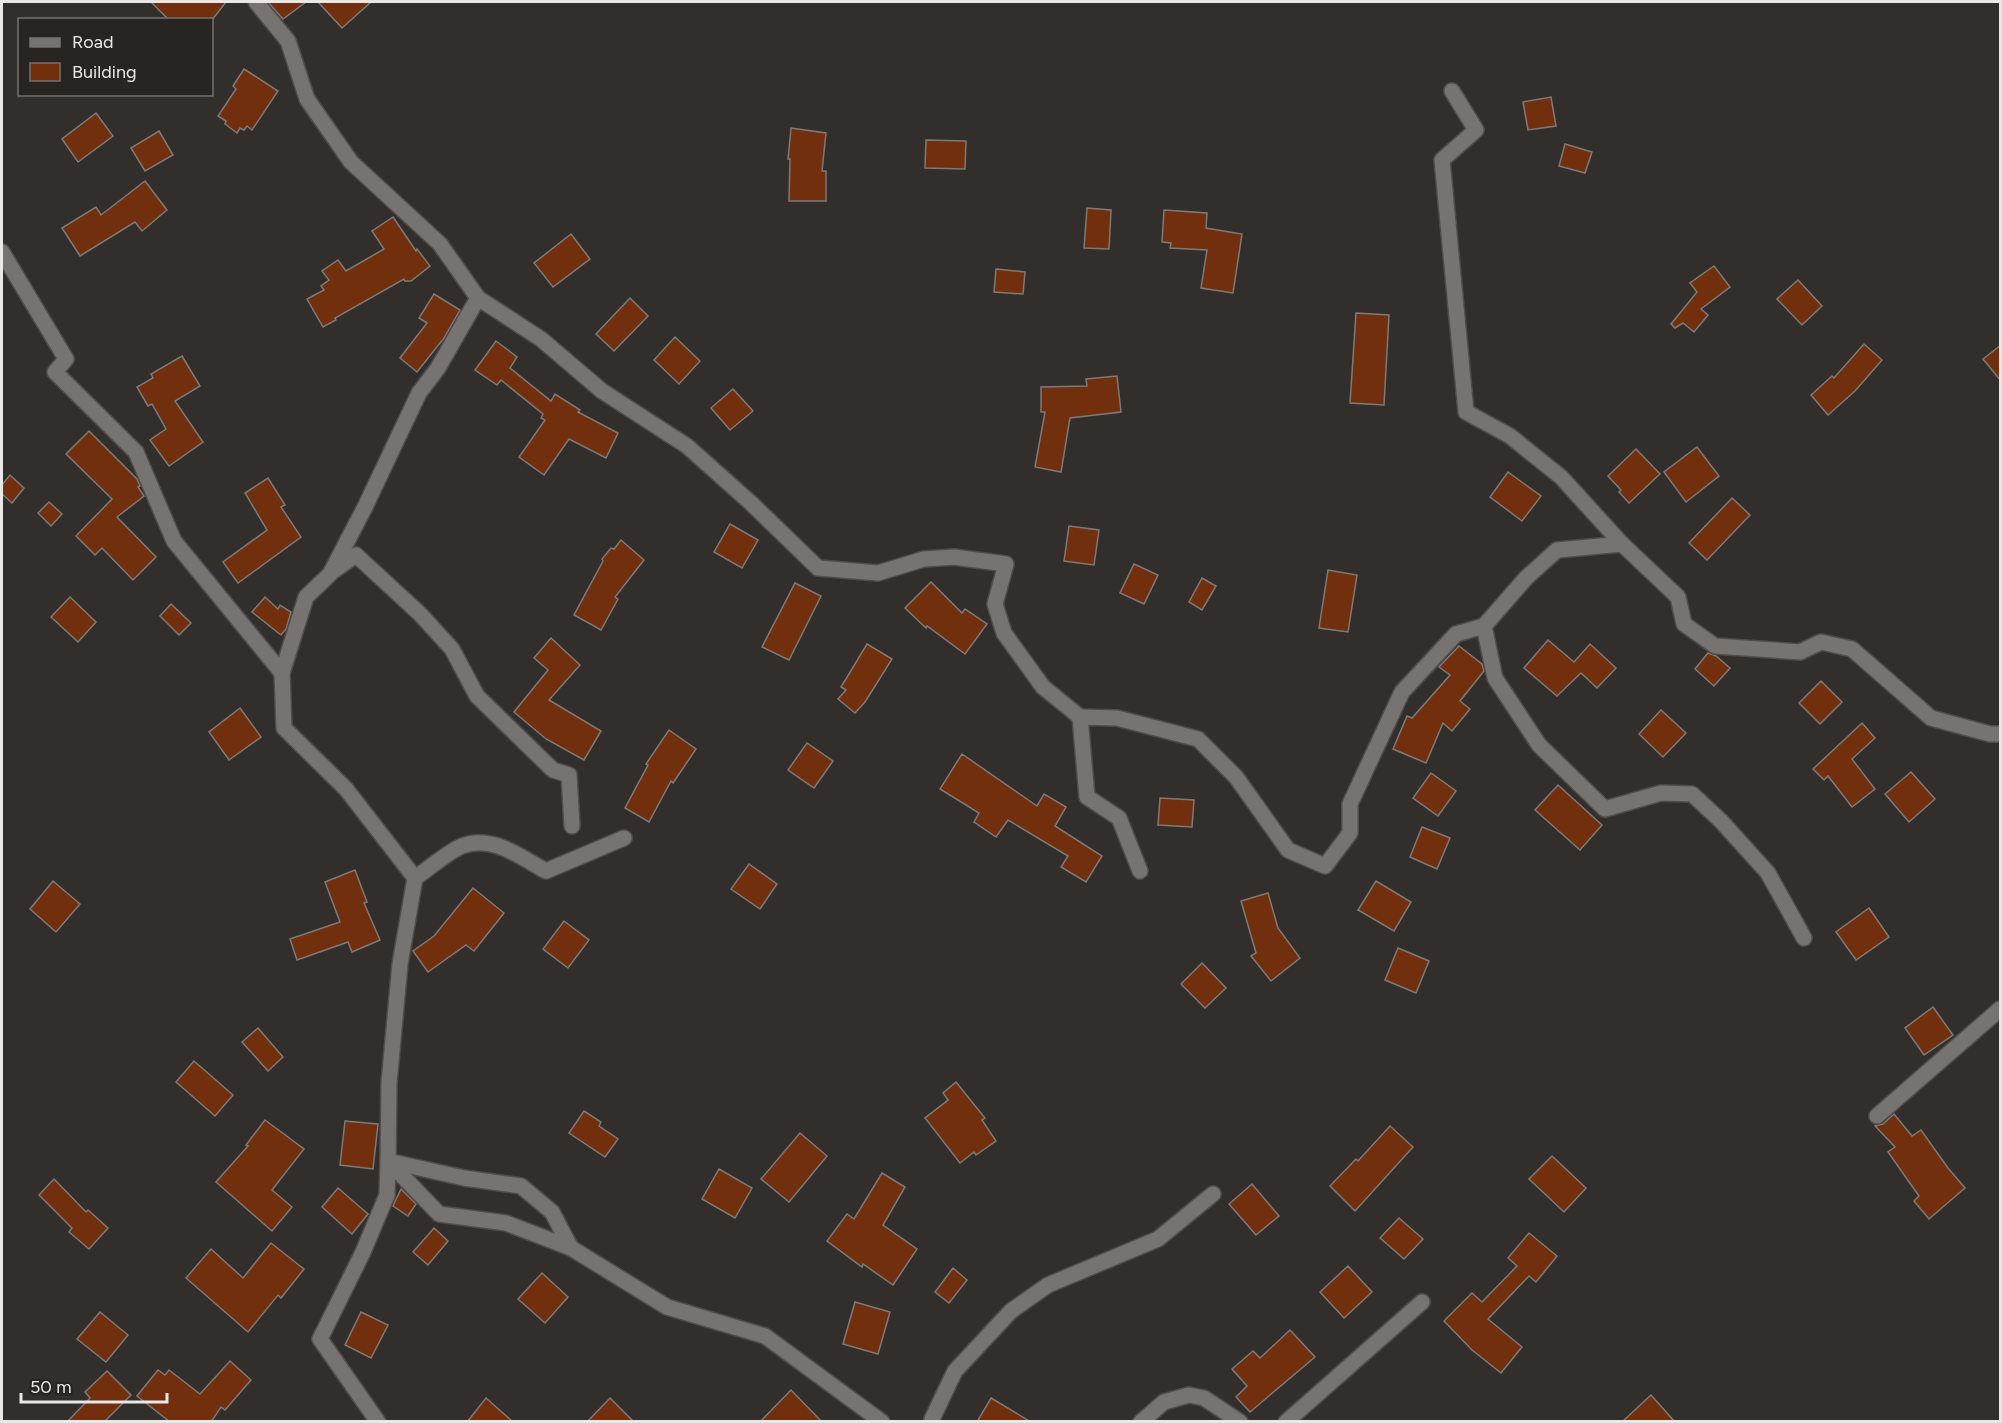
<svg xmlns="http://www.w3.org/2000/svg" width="2002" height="1423" font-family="Figtree,sans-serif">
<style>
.building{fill:#712f0e;stroke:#7e7a78;stroke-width:1.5}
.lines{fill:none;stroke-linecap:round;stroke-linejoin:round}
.street-casing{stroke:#4f4d4c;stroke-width:18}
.street{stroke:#767371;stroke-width:15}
</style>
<rect width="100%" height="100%" fill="#312e2c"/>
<g class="building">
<polygon points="151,2 226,2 212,20 169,20"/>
<polygon points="268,2 306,2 283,19"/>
<polygon points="318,2 371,2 342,28"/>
<polygon points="244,69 278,91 252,130 247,126 244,130 240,128 237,133 225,124 226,121 218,116 236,89 233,86"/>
<polygon points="1551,97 1556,126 1528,130 1523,102"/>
<polygon points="96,113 113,136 78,162 62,139"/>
<polygon points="791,128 826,133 822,171 826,171 826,201 789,201 790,159 788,159"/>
<polygon points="159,131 173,155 145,171 131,148"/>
<polygon points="926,140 966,141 965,169 925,168"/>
<polygon points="1565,144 1592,152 1585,173 1559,166"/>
<polygon points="145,181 167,210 142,231 135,222 80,256 62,228 96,207 101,215"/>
<polygon points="1087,208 1111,210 1109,249 1084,248"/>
<polygon points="1164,210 1207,213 1206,228 1242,234 1233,293 1201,288 1207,250 1170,248 1171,243 1162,242"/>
<polygon points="393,217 416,251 417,249 430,266 411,281 405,281 404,279 335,318 336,320 323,327 307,299 324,290 321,286 329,280 322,271 338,260 346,271 384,249 372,231"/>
<polygon points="571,234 590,259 553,287 534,263"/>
<polygon points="1714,266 1730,287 1701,309 1708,315 1694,332 1683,323 1675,328 1671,324 1697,292 1690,283"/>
<polygon points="996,269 1025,272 1023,294 994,292"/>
<polygon points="1798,280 1822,306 1802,325 1777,299"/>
<polygon points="434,294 460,310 444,338 417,372 400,358 427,323 419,318"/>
<polygon points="630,298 648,316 614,351 596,334"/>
<polygon points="1356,313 1389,315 1384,405 1350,403"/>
<polygon points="675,337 700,361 679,384 654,360"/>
<polygon points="496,341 517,357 510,368 551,401 555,394 580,410 578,412 618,433 606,458 569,439 544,475 519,457 545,420 541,418 543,414 501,380 497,385 475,370"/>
<polygon points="1864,344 1882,360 1855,391 1828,415 1811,395 1832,376 1834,378"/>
<polygon points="2001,345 2001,381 1983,359"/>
<polygon points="182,356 200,386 175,401 203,442 169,466 150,440 166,429 152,404 148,406 137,387 153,378 151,374"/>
<polygon points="1117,376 1121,412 1070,418 1061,472 1035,467 1045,412 1041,412 1041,387 1087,386 1086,379"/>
<polygon points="733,389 753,411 730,430 711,408"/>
<polygon points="89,431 137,479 140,486 138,487 144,496 117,517 156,557 133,580 102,548 95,555 76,536 112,499 66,454"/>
<polygon points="1697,447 1719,476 1686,502 1664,472"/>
<polygon points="1636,449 1660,474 1629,503 1619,492 1621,490 1608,476"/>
<polygon points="1508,472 1541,496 1522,521 1490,497"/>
<polygon points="10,475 24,488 12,503 2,494 2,485"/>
<polygon points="268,478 285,505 281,507 301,537 238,583 223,562 267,530 245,493"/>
<polygon points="1732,498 1750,515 1707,560 1689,543"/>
<polygon points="49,502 62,514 51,526 38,513"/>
<polygon points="730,524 758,540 742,568 714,552"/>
<polygon points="1069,526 1099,530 1094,565 1064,561"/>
<polygon points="621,540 644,560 615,597 618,599 601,630 574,615 603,561 602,559 611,548 614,549"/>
<polygon points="1134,564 1158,575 1144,604 1120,593"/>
<polygon points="1328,570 1357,575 1348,632 1319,628"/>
<polygon points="1202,578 1216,586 1202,610 1189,602"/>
<polygon points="931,582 962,613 965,609 987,624 965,654 927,626 926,628 905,608"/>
<polygon points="795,583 821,596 789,660 762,647"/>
<polygon points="70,597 96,622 78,642 51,617"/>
<polygon points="265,597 278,609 280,605 291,612 286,629 281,635 252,612"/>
<polygon points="171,604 191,623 179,635 160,616"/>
<polygon points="551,638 580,665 549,700 601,731 584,760 546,739 514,712 548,670 534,658"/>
<polygon points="1548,640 1574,662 1590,644 1616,668 1597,688 1581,673 1557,696 1524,668"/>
<polygon points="867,644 892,659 865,702 855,713 838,699 846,690 841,687"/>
<polygon points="1459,646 1482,664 1484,671 1460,701 1470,709 1452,731 1443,723 1426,763 1393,749 1407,716 1412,718 1450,675 1439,667"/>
<polygon points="1708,653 1716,656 1730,668 1714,686 1695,669"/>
<polygon points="1821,681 1842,702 1820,724 1799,703"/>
<polygon points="240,708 261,737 229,760 209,732"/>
<polygon points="1661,710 1686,733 1663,757 1639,734"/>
<polygon points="1862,723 1875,738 1852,759 1875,789 1852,807 1828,776 1824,780 1813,769"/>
<polygon points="669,730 696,749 673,783 671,781 649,822 625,808 648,765 646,764"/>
<polygon points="807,743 833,761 814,788 788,770"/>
<polygon points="962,754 1037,806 1044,794 1066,807 1055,826 1102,856 1086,882 1061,867 1068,856 1008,820 996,837 974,822 979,813 940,789"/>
<polygon points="1911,772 1935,799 1909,822 1885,794"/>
<polygon points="1431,773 1456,791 1438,816 1413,798"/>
<polygon points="1558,785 1602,825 1580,850 1535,810"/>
<polygon points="1160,798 1194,800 1192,827 1158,825"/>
<polygon points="1422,827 1450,838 1437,869 1410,857"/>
<polygon points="749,864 777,884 760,909 731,889"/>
<polygon points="355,870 367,902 364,903 380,940 352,952 348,942 297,960 290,939 340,922 325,882"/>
<polygon points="53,881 80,904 56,932 30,909"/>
<polygon points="1376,881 1411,902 1394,931 1358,910"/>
<polygon points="473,888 504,913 474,951 466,945 428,972 413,951 434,936"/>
<polygon points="1268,893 1278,928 1300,958 1271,981 1251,956 1256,953 1241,901"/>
<polygon points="1869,908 1889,937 1856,960 1836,932"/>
<polygon points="564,921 589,940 568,968 543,949"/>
<polygon points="1398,948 1429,961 1416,993 1385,980"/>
<polygon points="1202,963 1226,988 1205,1008 1181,984"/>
<polygon points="1933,1007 1953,1035 1924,1055 1905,1028"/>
<polygon points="258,1028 283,1057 268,1071 242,1042"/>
<polygon points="194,1061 233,1095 215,1116 176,1082"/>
<polygon points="956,1082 985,1118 982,1120 996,1141 976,1155 974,1152 960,1163 925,1118 948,1100 943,1093"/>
<polygon points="584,1111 601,1122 599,1126 618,1139 605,1157 569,1133"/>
<polygon points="1894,1114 1912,1136 1921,1130 1948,1168 1965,1188 1929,1219 1914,1201 1919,1196 1888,1152 1895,1147 1875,1126 1883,1124"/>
<polygon points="265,1120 304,1149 272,1190 292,1207 272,1231 216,1182 248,1146 246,1145"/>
<polygon points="345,1121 378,1124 373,1169 340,1165"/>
<polygon points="1390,1126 1413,1147 1355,1211 1330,1186 1356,1159 1358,1161"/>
<polygon points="800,1133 827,1156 789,1202 761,1179"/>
<polygon points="1552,1156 1586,1188 1564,1212 1529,1179"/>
<polygon points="719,1169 752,1188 735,1218 702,1199"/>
<polygon points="882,1173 905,1187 883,1225 917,1249 893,1285 863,1264 862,1267 827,1241 847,1214 854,1219"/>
<polygon points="54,1179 86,1212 88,1210 108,1228 89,1249 69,1232 72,1228 39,1195"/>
<polygon points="1252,1184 1279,1216 1256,1235 1229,1204"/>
<polygon points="338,1188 368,1214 352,1234 322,1207"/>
<polygon points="401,1189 416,1204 408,1216 393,1206"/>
<polygon points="1399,1218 1423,1239 1404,1259 1380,1238"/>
<polygon points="434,1228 448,1241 428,1265 413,1252"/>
<polygon points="1529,1233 1557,1256 1536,1282 1529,1276 1488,1319 1522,1347 1501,1373 1472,1350 1444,1321 1472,1293 1482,1302 1517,1266 1508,1258"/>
<polygon points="271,1243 304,1269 281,1298 278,1295 248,1332 186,1278 211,1249 243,1278"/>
<polygon points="1348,1266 1372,1292 1344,1318 1320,1292"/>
<polygon points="953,1268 967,1280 949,1303 935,1292"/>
<polygon points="542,1273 568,1297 545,1323 518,1299"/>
<polygon points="855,1302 890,1312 878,1354 843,1344"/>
<polygon points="100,1312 128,1335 106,1362 77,1339"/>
<polygon points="361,1312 388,1325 371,1358 345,1345"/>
<polygon points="1290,1330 1315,1357 1250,1412 1236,1397 1247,1386 1232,1369 1253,1351 1260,1358"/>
<polygon points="230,1361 251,1380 225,1410 221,1407 211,1422 170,1422 137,1396 158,1370 165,1375 169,1370 200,1394"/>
<polygon points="107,1371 131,1395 104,1422 67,1422 90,1398 85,1392"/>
<polygon points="791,1390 822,1422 760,1422"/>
<polygon points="1651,1395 1675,1422 1622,1422"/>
<polygon points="486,1398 513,1422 467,1422"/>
<polygon points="610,1398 634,1422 587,1422"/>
<polygon points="991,1398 1031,1422 977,1422"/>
</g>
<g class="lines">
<g class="street-casing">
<g id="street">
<polyline points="256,2 288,41 307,99 351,162 440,244 478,298 541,339 602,391 687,446 752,504 818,568 878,573 924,559 954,557 1006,564 995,604 1004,633 1043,687 1080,717"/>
<polyline points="1452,91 1476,130 1442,160 1466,412 1510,436 1561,477 1622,544"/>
<polyline points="2,252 66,359 55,372 136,452 174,541 282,673"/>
<polyline points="332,572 356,555 420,614 452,649 477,696 553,770 569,775 572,826"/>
<polyline points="1484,626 1495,678 1539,745 1605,809 1661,793 1692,794 1721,821 1768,873 1804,938"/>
<path d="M624 838 546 871C520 857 492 834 462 846 449 851 427 870 415 878L400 964 389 1083 388 1161 439 1214 506 1223 571 1248 667 1307 765 1336 882 1422"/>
<polyline points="1140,871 1119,818 1087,797 1080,717 1117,718 1198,739 1236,777 1288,850 1325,866 1350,833 1350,804 1402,692 1456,634 1484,626 1526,578 1557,550 1622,544 1678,597 1684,624 1715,646 1800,652 1821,642 1852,649 1931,718 1990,734 2000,734"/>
<polyline points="415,878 346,789 284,728 282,673 306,597 330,574 365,507 419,393 438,368 478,298"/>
<polyline points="1877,1116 2000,1009"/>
<polyline points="378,1422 320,1339 363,1252 387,1195 388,1161 464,1178 521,1186 552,1212 571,1248"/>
<polyline points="933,1422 932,1419 955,1371 1011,1311 1048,1285 1158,1239 1213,1194"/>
<polyline points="1141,1422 1164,1402 1189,1395 1204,1398 1240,1422"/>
<polyline points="1286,1422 1422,1302"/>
</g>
</g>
<use href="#street" class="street"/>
</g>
<rect width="2002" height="1423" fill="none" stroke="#eae8e7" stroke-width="6"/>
<rect x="18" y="18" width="195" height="78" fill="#272422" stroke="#757271" stroke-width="1.5"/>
<rect x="30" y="38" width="30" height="9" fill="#767371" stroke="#757271" stroke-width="1.5"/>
<text x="72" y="48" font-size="18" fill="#eae8e7">Road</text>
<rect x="30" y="63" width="30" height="18" fill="#712f0e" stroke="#757271" stroke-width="1.5"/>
<text x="72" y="78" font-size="18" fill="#eae8e7">Building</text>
<path d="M21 1393v9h146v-9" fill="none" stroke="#eae8e7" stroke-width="3"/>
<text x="30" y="1393" font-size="18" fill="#eae8e7" stroke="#272422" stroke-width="4.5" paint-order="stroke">50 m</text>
</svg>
